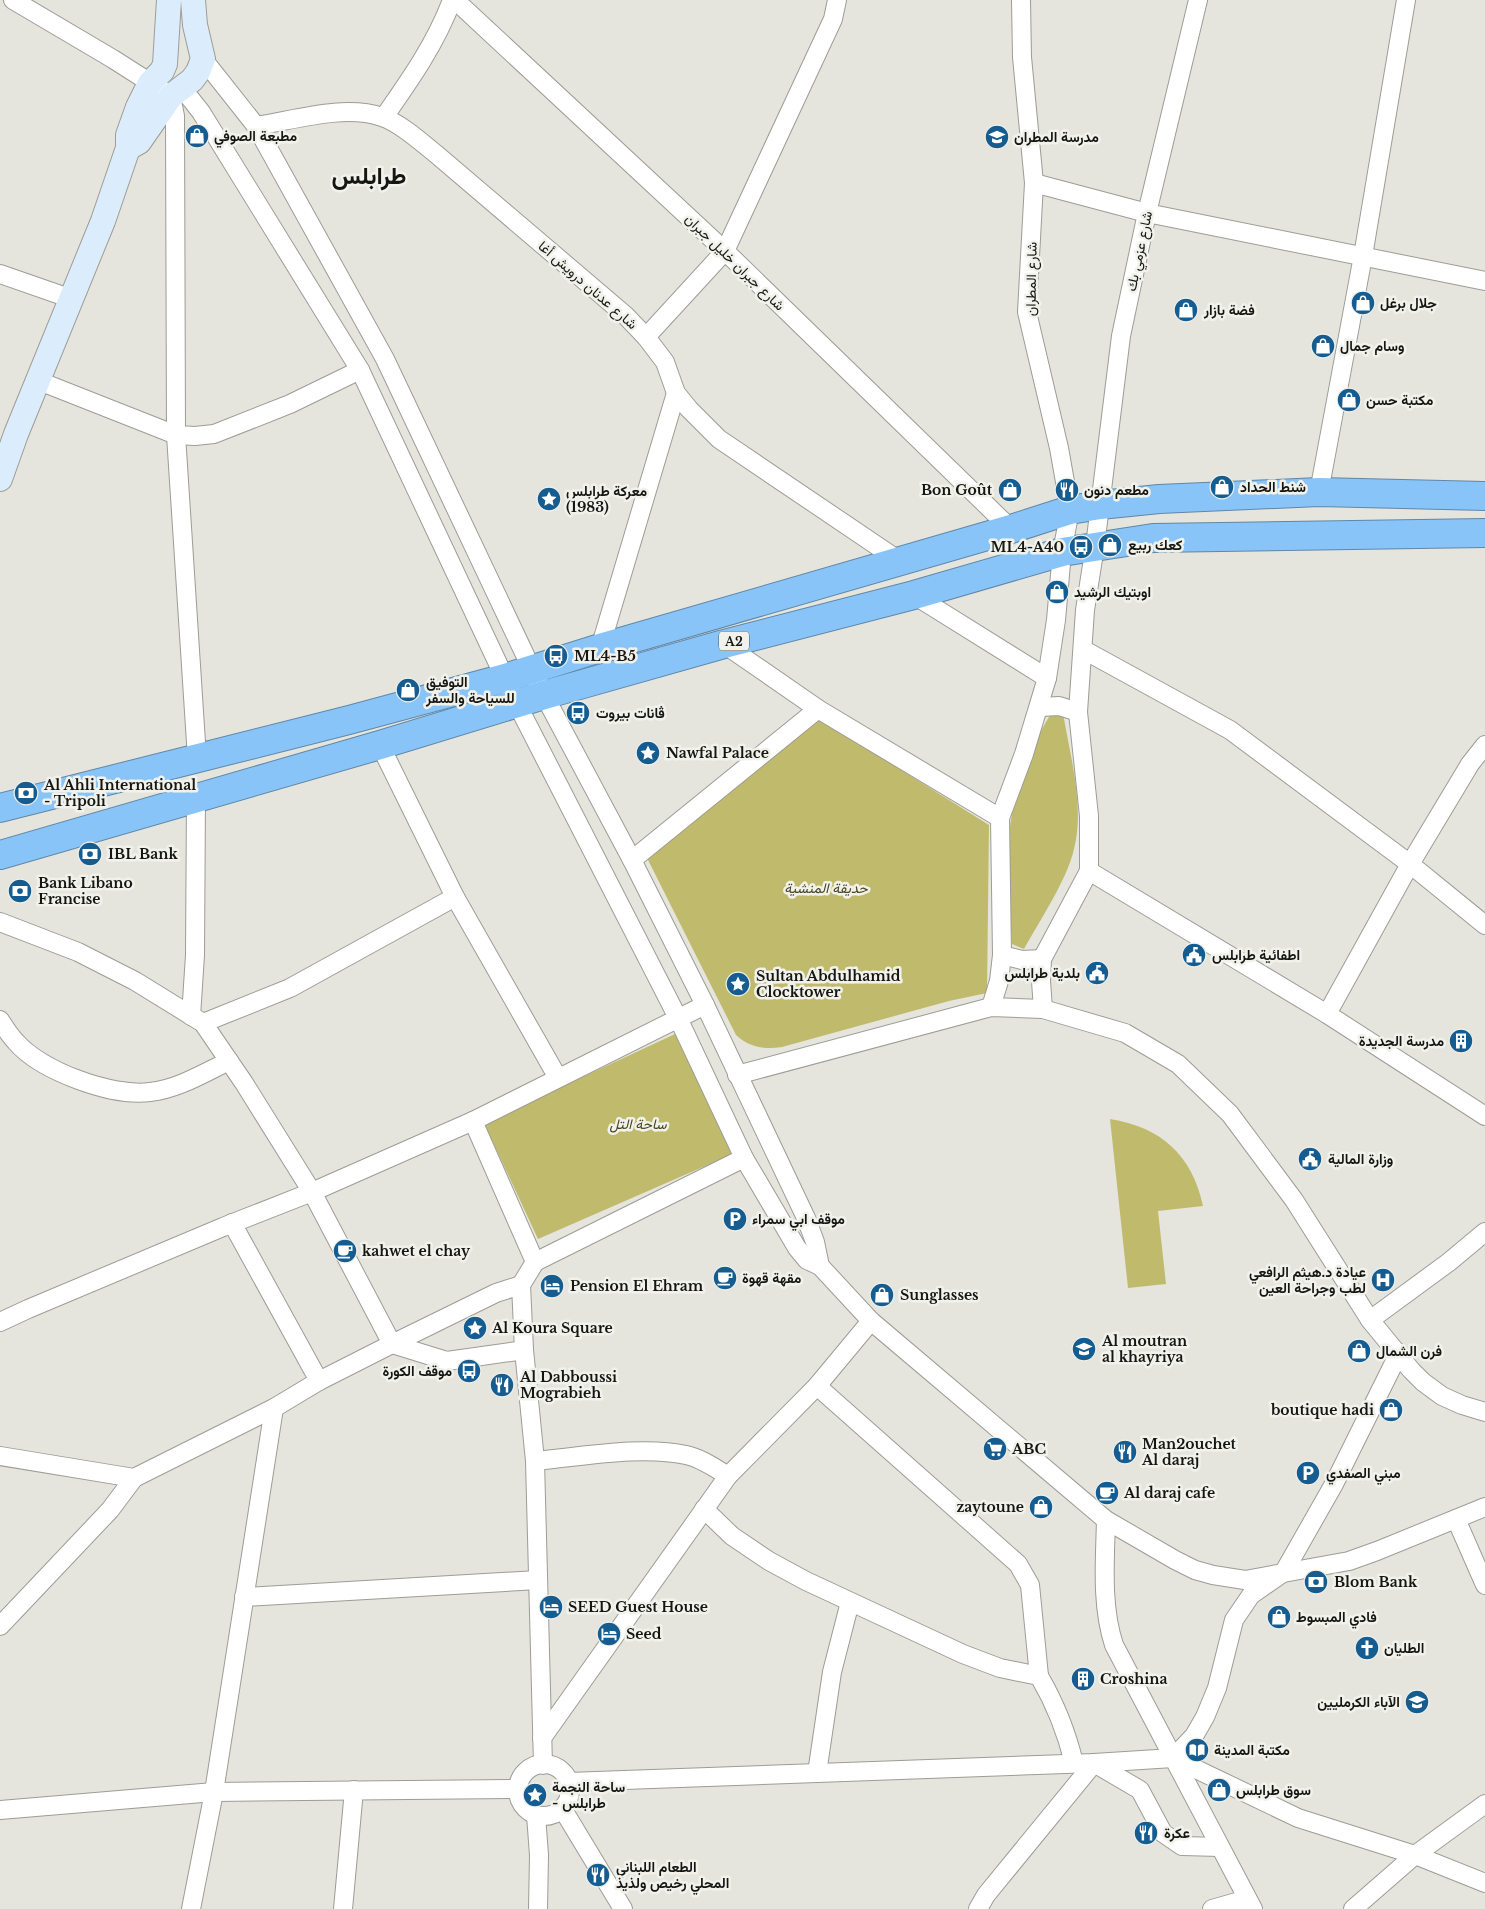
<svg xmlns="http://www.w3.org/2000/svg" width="1485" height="1909" font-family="'Libre Baskerville',Vazirmatn,serif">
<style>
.green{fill:#c0bb6c}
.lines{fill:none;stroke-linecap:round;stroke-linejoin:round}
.street-casing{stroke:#9d9c96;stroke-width:20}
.secondary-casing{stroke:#9d9c96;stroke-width:26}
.highway-casing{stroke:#6087a7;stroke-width:30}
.street{stroke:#fff;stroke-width:18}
.secondary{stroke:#dbedfd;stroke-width:24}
.highway{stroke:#88c4f7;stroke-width:28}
.labels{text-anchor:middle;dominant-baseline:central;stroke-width:5;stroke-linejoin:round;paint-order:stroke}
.shield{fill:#f2f2ec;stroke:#575753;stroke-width:1}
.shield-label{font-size:12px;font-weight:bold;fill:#151512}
.poi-label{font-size:14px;font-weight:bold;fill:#151512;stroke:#f2f2ec;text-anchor:start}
.street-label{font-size:14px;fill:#151512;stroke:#f2f2ec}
.park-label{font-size:14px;font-style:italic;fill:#47451f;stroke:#f2f2ec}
.town-label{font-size:24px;font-weight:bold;fill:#151512;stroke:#f2f2ec}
</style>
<rect width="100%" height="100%" fill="#e5e5de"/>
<g class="green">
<path d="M1053 710 1063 713C1070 756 1085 806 1074 849 1067 880 1040 920 1024 949L1012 944C1010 908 1006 872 1009 836 1013 791 1029 749 1053 710Z"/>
<path d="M815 716 989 825 987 993 949 1001 782 1047C764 1050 749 1047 736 1035L645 854Z"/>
<polygon points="675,1034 735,1153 538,1239 484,1123"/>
<path d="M1110 1119C1161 1127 1192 1155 1203 1206L1158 1211 1166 1284 1128 1288Z"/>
</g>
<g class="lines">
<g class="street-casing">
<g id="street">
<polyline points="13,0 113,59 171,96 175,116 176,435 197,758"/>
<polyline points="455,0 725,251 1011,529"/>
<polyline points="203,59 256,126 385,359 544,695 632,860 705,1005 806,1218 815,1242 820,1266"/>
<polyline points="182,88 201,112 360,370 517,704 678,1018 744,1158 797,1248 807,1260 820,1266 871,1321 1106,1520 1175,1560 1195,1570 1213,1575 1245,1580 1349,1561 1377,1551 1485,1507"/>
<path d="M384 117C410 80 436 43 452 0"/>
<path d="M256 126C295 120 344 104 382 117 400 123 421 142 436 154L625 315 646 337 665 362 676 393 689 409 719 439 901 562"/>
<polyline points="1034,183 1147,213 1485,281"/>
<polyline points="0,274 72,299"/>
<polyline points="646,337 725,251 833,19 837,0"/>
<polyline points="39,381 176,435 195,436 214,434 290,404 360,370"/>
<polyline points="1319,492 1363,256 1406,0"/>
<polyline points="914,595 1047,678"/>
<polyline points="724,644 818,709 1000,818"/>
<polyline points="600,648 676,393"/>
<polyline points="1084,650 1230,730 1410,864 1485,925"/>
<polyline points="1040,707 1059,706 1078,712"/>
<polyline points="380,745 455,897 558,1078"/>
<polyline points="632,860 818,709"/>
<polyline points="1089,871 1327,1014 1485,1116"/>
<polyline points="0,922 78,952 135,981 203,1023 244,1083 312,1192 392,1344 447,1361 524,1350"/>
<polyline points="1002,955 1022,960 1042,959"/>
<polyline points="991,1007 999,981 1002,955 1000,818 1024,754 1047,678 1056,620 1062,552 1070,510 1059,448 1027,312 1034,183 1022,57 1021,0"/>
<polyline points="1043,1009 1041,981 1042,959 1089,871 1089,816 1078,712 1085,610 1095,546 1121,336 1147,213 1198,0"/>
<polyline points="1327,1014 1410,864 1470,764 1485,745"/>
<polyline points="191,1016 195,955 196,797"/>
<path d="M0 1020C5 1028 10 1036 16 1042 41 1071 112 1097 150 1092 178 1089 204 1073 229 1061"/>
<polyline points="203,1023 290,988 455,897"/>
<polyline points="737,1075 991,1007 1043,1009 1125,1033 1178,1064 1230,1114 1294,1200 1370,1320 1411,1370 1423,1382 1442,1396 1462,1405 1485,1412"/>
<polyline points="473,1121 535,1262 521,1285 524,1350 535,1461 543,1765"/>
<polyline points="232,1223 319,1381"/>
<polyline points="535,1262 744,1158"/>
<polyline points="1370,1320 1449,1262 1485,1232"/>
<polyline points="0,1322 28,1309 223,1227 312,1192 473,1121 705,1005"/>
<polyline points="817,1386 1018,1564 1030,1585 1039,1676"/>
<polyline points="0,1456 134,1478 274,1408 319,1381 392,1344 496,1293 521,1285"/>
<path d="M535 1461C581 1457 641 1445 686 1455 701 1458 715 1468 728 1476"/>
<path d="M704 1509 732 1536 769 1561 806 1581 963 1654 1000 1668 1039 1676C1056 1705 1066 1730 1074 1763"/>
<polyline points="1456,1519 1485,1585"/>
<path d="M1106 1520C1105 1561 1101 1605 1114 1645L1253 1909"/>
<polyline points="244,1597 538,1580"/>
<polyline points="0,1626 110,1510 134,1478"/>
<polyline points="542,1738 728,1476 817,1386 871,1321"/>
<polyline points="1173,1758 1194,1736 1205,1717 1217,1688 1234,1620 1251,1595 1284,1572 1334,1484 1399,1353"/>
<polyline points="1094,1763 1140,1790 1163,1833 1182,1846 1220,1847"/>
<circle cx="544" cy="1790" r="26"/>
<polyline points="817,1773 832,1672 850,1602"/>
<polyline points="568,1782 1094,1763 1173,1758 1298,1818 1415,1855 1485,1883"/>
<polyline points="562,1808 623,1909"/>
<polyline points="0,1810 214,1792 518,1789"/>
<polyline points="536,1815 539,1855 538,1909"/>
<polyline points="191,1909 214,1792 274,1408"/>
<polyline points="343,1909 354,1790"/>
<polyline points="978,1909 986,1895 1094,1763"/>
<polyline points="1212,1909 1247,1899"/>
<polyline points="1353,1909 1415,1855 1485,1804"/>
</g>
</g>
<g class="secondary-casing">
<g id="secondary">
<polyline points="128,148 139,142 171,96 192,80 198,72 203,59 195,25 193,0"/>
<polyline points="0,479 16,434 103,221 128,148 128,135 138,107 150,83 162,71 165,64 169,0"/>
</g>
</g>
<g class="highway-casing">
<g id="highway">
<polyline points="0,808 349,720 505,678 600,648 1011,529 1070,510 1100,505 1159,499 1319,492 1485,496"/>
<polyline points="0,855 380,745 544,695 724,644 914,595 1062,552 1153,538 1485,533"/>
</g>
</g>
<use href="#street" class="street"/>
<use href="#secondary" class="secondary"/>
<use href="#highway" class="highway"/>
</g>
<defs>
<g id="shop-disc" transform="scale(1.25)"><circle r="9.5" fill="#155d91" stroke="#f2f2ec"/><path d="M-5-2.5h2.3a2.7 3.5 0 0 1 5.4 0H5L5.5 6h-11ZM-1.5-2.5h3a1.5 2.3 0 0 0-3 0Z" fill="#fff"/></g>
<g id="school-disc" transform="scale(1.25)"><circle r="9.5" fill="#155d91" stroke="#f2f2ec"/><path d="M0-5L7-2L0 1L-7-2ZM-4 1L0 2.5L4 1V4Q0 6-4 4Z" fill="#fff"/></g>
<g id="restaurant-disc" transform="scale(1.25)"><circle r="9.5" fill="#155d91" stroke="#f2f2ec"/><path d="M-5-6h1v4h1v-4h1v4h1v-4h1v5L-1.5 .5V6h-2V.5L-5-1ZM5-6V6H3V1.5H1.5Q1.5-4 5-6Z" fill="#fff"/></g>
<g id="sight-disc" transform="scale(1.25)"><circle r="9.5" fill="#155d91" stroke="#f2f2ec"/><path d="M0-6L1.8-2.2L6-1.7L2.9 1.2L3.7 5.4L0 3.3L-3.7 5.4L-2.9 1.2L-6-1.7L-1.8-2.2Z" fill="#fff"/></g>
<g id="bus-disc" transform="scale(1.25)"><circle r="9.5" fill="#155d91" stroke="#f2f2ec"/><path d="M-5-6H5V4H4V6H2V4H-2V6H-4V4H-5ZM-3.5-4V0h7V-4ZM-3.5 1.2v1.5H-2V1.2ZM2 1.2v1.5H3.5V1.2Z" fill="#fff"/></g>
<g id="bank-disc" transform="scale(1.25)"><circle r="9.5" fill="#155d91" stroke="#f2f2ec"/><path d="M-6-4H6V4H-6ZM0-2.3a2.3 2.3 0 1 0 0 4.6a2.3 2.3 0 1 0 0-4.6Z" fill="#fff"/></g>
<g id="civic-disc" transform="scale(1.25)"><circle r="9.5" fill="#155d91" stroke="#f2f2ec"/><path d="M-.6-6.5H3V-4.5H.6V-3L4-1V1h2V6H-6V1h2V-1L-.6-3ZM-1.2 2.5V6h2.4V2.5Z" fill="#fff"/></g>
<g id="building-disc" transform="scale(1.25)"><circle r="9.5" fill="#155d91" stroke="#f2f2ec"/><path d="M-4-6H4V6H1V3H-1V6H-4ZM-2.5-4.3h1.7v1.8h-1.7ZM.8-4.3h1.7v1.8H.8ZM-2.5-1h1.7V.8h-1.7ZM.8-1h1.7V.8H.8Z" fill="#fff"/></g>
<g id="parking-disc" transform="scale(1.25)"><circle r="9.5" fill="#155d91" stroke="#f2f2ec"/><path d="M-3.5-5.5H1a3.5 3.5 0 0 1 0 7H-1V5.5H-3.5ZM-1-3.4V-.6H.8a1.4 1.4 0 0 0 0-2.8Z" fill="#fff"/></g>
<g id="cafe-disc" transform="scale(1.25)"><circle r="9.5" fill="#155d91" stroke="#f2f2ec"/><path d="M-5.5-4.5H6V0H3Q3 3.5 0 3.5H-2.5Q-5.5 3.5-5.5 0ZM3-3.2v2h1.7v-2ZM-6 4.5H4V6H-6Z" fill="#fff"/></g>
<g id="hospital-disc" transform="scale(1.25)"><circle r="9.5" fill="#155d91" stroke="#f2f2ec"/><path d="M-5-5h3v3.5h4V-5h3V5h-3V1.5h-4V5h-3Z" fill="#fff"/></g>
<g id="hotel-disc" transform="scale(1.25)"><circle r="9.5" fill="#155d91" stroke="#f2f2ec"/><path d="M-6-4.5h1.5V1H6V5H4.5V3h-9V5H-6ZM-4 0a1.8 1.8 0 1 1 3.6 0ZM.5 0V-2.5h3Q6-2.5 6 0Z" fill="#fff"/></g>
<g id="supermarket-disc" transform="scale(1.25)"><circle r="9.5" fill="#155d91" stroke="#f2f2ec"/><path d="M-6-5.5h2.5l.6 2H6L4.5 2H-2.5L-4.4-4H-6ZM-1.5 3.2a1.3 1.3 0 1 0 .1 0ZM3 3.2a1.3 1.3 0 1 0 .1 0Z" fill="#fff"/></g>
<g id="church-disc" transform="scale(1.25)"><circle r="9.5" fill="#155d91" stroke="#f2f2ec"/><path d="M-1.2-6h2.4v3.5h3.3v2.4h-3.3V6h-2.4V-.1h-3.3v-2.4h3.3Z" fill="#fff"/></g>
<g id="library-disc" transform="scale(1.25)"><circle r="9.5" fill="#155d91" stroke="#f2f2ec"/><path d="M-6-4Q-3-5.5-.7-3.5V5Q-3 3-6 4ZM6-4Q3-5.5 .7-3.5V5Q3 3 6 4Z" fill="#fff"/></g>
</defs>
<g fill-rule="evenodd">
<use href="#shop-disc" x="197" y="136"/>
<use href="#school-disc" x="997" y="137"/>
<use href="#shop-disc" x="1363" y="303"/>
<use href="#shop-disc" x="1186" y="310"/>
<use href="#shop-disc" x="1323" y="346"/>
<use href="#shop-disc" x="1349" y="400"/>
<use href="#shop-disc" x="1222" y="487"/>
<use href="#shop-disc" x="1010" y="490"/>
<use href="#restaurant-disc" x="1067" y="490"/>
<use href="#sight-disc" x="549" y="499"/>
<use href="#shop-disc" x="1110" y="545"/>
<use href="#bus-disc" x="1081" y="547"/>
<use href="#shop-disc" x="1057" y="592"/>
<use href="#bus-disc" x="556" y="656"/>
<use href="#shop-disc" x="408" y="690"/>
<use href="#bus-disc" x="578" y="713"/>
<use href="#sight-disc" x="648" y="753"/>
<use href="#bank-disc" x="26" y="793"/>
<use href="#bank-disc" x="90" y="854"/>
<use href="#bank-disc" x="20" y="891"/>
<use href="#civic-disc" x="1194" y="955"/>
<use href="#civic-disc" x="1097" y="973"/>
<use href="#sight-disc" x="738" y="984"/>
<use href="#building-disc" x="1461" y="1041"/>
<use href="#civic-disc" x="1310" y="1159"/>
<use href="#parking-disc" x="735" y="1219"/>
<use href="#cafe-disc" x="345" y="1251"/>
<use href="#cafe-disc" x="725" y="1278"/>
<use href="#hospital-disc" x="1383" y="1280"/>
<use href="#hotel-disc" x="552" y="1286"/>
<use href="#shop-disc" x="882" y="1295"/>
<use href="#sight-disc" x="475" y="1328"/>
<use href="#school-disc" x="1084" y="1349"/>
<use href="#shop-disc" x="1359" y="1351"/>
<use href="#bus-disc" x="469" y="1371"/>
<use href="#restaurant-disc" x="502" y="1385"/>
<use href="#shop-disc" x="1391" y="1410"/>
<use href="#supermarket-disc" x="995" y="1449"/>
<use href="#restaurant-disc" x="1125" y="1452"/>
<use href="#parking-disc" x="1308" y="1473"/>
<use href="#cafe-disc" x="1107" y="1493"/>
<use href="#shop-disc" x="1041" y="1507"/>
<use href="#bank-disc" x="1316" y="1582"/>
<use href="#hotel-disc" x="551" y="1607"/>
<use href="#shop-disc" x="1279" y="1617"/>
<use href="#hotel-disc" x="609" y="1634"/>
<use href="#church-disc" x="1367" y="1648"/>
<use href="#building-disc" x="1083" y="1679"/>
<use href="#school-disc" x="1417" y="1702"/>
<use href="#library-disc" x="1197" y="1750"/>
<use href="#shop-disc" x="1219" y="1790"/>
<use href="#sight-disc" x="535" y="1795"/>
<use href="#restaurant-disc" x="1146" y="1833"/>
<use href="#restaurant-disc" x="598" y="1875"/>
</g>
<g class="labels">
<rect class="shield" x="719" y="631.5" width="30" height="19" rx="4"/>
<g class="shield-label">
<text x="734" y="641">A2</text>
</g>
<g class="poi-label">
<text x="214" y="136">مطبعة الصوفي</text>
<text x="1014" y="137">مدرسة المطران</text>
<text x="1380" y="303">جلال برغل</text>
<text x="1204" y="310">فضة بازار</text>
<text x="1340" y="346">وسام جمال</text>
<text x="1366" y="400">مكتبة حسن</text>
<text x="1240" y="487">شنط الحداد</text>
<text x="992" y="490" text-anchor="end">Bon Goût</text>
<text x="1084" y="490">مطعم دنون</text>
<text x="566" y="491">معركة طرابلس<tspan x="566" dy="16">(1983)</tspan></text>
<text x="1128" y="545">كعك ربيع</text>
<text x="1064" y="547" text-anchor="end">ML4-A40</text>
<text x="1074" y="592">اوبتيك الرشيد</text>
<text x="574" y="656">ML4-B5</text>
<text x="426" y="682">التوفيق<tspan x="426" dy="16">للسياحة والسفر</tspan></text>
<text x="596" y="713">ڤانات بيروت</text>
<text x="666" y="753">Nawfal Palace</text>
<text x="44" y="785">Al Ahli International<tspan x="44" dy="16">- Tripoli</tspan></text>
<text x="108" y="854">IBL Bank</text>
<text x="38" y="883">Bank Libano<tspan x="38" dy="16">Francise</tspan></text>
<text x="1212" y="955">اطفائية طرابلس</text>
<text x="1080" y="973" text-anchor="end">بلدية طرابلس</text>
<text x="756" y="976">Sultan Abdulhamid<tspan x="756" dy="16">Clocktower</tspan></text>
<text x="1444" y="1041" text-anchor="end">مدرسة الجديدة</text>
<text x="1328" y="1159">وزارة المالية</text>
<text x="752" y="1219">موقف ابي سمراء</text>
<text x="362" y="1251">kahwet el chay</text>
<text x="1366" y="1272" text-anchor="end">عيادة د.هيثم الرافعي<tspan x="1366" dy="16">لطب وجراحة العين</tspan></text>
<text x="742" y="1278">مقهة قهوة</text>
<text x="570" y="1286">Pension El Ehram</text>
<text x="900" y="1295">Sunglasses</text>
<text x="492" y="1328">Al Koura Square</text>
<text x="1102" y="1341">Al moutran<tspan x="1102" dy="16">al khayriya</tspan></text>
<text x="1376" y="1351">فرن الشمال</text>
<text x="452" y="1371" text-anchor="end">موقف الكورة</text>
<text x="520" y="1377">Al Dabboussi<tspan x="520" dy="16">Mograbieh</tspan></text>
<text x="1374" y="1410" text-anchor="end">boutique hadi</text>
<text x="1142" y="1444">Man2ouchet<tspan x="1142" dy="16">Al daraj</tspan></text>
<text x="1012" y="1449">ABC</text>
<text x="1326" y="1473">مبني الصفدي</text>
<text x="1124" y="1493">Al daraj cafe</text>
<text x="1024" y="1507" text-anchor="end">zaytoune</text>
<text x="1334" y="1582">Blom Bank</text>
<text x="568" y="1607">SEED Guest House</text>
<text x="1296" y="1617">فادي المبسوط</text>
<text x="626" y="1634">Seed</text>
<text x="1384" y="1648">الطليان</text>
<text x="1100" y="1679">Croshina</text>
<text x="1400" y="1702" text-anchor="end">الآباء الكرمليين</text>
<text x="1214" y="1750">مكتبة المدينة</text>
<text x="552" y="1787">ساحة النجمة<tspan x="552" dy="16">- طرابلس</tspan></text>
<text x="1236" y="1790">سوق طرابلس</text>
<text x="1164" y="1833">عكرة</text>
<text x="616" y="1867">الطعام اللبناني<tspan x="616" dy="16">المحلي رخيص ولذيذ</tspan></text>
</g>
<g class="street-label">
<text transform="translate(1139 251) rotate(-78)">شارع عزمي بك</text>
<text transform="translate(735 262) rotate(44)">شارع جبران خليل جبران</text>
<text transform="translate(1031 279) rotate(-89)">شارع المطران</text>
<text transform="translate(588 285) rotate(41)">شارع عدنان درويش أغا</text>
</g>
<g class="park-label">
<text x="826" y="888">حديقة المنشية</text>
<text x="638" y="1124">ساحة التل</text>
</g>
<g class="town-label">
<text x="369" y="175">طرابلس</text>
</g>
</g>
</svg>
